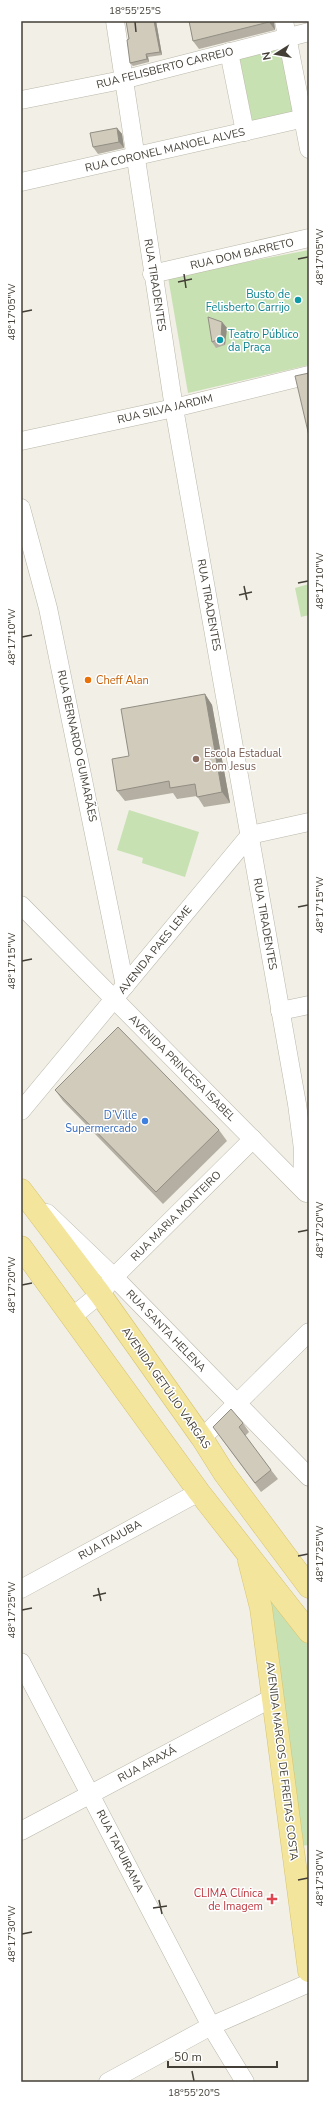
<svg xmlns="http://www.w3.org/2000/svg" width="330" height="2103" font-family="'Nunito Sans',sans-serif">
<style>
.green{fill:#c7e1b2}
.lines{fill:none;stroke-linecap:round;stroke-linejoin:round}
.minor-casing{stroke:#bbb7a9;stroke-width:19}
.major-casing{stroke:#d7c36e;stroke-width:23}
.minor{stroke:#fff;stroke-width:18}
.major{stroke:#f3e59c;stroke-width:22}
.wall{fill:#b4afa2}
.shaded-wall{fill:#928e84}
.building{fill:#d1cbbc;stroke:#928e84}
.ticks{fill:none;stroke:#433f36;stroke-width:1.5}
.culture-dot{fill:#0f9aa8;stroke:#fff;stroke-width:1.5}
.food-dot{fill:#e8710a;stroke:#fff;stroke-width:1.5}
.education-dot{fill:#8d6e63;stroke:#fff;stroke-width:1.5}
.shop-dot{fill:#3f7fe0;stroke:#fff;stroke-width:1.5}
.health-dot{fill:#e0444e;stroke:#fff;stroke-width:1.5}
.labels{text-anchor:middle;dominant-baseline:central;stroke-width:3;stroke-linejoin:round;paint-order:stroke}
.street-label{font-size:11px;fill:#433f36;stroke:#fff}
.culture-label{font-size:11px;fill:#0d838f;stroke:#fff;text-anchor:end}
.food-label{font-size:11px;fill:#c56008;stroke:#fff;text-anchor:start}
.education-label{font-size:11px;fill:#785e54;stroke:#fff;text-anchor:start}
.shop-label{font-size:11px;fill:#366cbe;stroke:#fff;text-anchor:end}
.health-label{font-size:11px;fill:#be3a42;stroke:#fff;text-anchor:end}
.neatline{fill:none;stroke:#433f36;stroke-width:1.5}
.ticks-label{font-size:10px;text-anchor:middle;fill:#433f36}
</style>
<rect width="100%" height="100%" fill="#f1efe6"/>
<g class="green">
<polygon points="284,47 298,116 249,126 235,57"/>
<polygon points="309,250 309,365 188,393 168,277"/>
<polygon points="309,584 309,615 301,617 295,588"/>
<polygon points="129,810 199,832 185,877 142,863 143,858 117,850"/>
<polygon points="247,1552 309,1632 309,1845 293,1847"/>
</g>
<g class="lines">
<g class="minor-casing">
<g id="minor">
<polyline points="115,21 174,408 297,1104 303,1149 302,1188"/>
<polyline points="284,21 309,149"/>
<polyline points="229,52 245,132"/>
<polyline points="21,100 122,80 309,32"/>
<polyline points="21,182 309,117"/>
<polyline points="152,274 309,238"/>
<polyline points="21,441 174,408 309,375"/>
<polyline points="21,508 48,608 125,986"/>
<polyline points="21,905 306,1193"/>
<polyline points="280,1011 309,1005"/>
<polyline points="21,1111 250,835 309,822"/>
<polyline points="47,1213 114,1277 309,1477"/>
<polyline points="73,1316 100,1294 114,1277 253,1139"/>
<polyline points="202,1438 309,1332"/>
<polyline points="21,1589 199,1492"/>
<polyline points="21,1662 211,2026 245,2082"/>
<polyline points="21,1831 274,1697"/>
<polyline points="108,2082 211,2026 309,1983"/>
</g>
</g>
<g class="major-casing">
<g id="major">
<polyline points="21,1190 100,1294 202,1438 224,1473 309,1587"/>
<polyline points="21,1247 199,1492 309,1632"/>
<polyline points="249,1561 261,1608 309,1971"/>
</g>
</g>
<use href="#minor" class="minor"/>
<use href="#major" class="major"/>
</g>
<g class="wall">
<polygon points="126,21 156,21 162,55 148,57 149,62 133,66 130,63 129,39"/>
<polygon points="189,21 274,21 275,30 199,49 193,41"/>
<polygon points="117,128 122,134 124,148 98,154 93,147"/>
<polygon points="222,322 227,328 225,345 216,348 212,342"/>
<polygon points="205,694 212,705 230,803 204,807 197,796 177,799 173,793 125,801 117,791 129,756"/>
<polygon points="55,1090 219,1130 227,1141 163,1204 63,1101"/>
<polygon points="243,1423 249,1432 245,1436 278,1479 261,1492 213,1427"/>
</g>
<g class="shaded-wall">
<polygon points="154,21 156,21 162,55 160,52"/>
<polygon points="269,21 274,21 275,30 269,22"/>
<polygon points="146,54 148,57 149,62 147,59"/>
<polygon points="117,128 122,134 124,148 119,142"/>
<polygon points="222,322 227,328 225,345 221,338"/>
<polygon points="205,694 212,705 230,803 222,792"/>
</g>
<g class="building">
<polygon points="126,21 154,21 160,52 146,54 147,59 130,63 127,40 129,39"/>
<polygon points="189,21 269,21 269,22 193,41"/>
<polygon points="117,128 119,142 93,147 90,133"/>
<polygon points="208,317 222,322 221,338 212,342"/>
<polygon points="309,373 309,436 295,376"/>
<polygon points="205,694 222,792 197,797 195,784 170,788 169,781 117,791 112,759 129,756 121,709"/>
<polygon points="118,1027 219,1130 156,1192 55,1090"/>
<polygon points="231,1409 243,1423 239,1427 271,1470 255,1483 213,1427"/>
</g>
<path class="ticks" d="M135 22 136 32M298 259 308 257M184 274 186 288M178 282 192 279M22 312 32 310M298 583 308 581M244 586 247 600M239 595 252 592M22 637 32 635M298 907 308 905M22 961 32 959M298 1232 308 1230M22 1285 32 1283M298 1556 308 1554M98 1588 101 1601M93 1596 106 1593M22 1610 32 1608M298 1880 308 1878M159 1900 162 1914M153 1908 167 1906M22 1934 32 1932M192 2071 194 2081"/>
<g class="culture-dot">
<circle cx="298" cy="300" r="4"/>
<circle cx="220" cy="340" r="4"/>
</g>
<circle class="food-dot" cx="88" cy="680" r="4"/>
<circle class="education-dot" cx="196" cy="759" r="4"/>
<circle class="shop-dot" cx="145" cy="1121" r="4"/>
<path class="health-dot" d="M270 1893h4v4h4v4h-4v4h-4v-4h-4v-4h4z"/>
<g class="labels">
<g class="street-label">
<text transform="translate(165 68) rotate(-14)">RUA FELISBERTO CARREJO</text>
<text transform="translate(165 150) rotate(-13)">RUA CORONEL MANOEL ALVES</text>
<text transform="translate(242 254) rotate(-13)">RUA DOM BARRETO</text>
<text transform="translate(155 285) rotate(81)">RUA TIRADENTES</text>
<text transform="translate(165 409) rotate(-13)">RUA SILVA JARDIM</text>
<text transform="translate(209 605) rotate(80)">RUA TIRADENTES</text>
<text transform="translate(77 746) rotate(78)">RUA BERNARDO GUIMARÃES</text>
<text transform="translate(265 924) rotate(80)">RUA TIRADENTES</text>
<text transform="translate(155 950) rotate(-51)">AVENIDA PAES LEME</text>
<text transform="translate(182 1068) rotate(45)">AVENIDA PRINCESA ISABEL</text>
<text transform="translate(176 1216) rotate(-45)">RUA MARIA MONTEIRO</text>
<text transform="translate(166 1331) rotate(46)">RUA SANTA HELENA</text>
<text transform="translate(166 1388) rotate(55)">AVENIDA GETÚLIO VARGAS</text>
<text transform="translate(110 1540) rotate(-29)">RUA ITAJUBA</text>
<text transform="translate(282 1761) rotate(83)">AVENIDA MARCOS DE FREITAS COSTA</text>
<text transform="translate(147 1764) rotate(-28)">RUA ARAXÁ</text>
<text transform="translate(120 1851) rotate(63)">RUA TAPUIRAMA</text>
</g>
<g class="culture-label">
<text x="290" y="294">Busto de<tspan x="290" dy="13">Felisberto Carrijo</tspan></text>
<text x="228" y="334" text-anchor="start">Teatro Público<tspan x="228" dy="13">da Praça</tspan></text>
</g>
<g class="food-label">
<text x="96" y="680">Cheff Alan</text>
</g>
<g class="education-label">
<text x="204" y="753">Escola Estadual<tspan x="204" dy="13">Bom Jesus</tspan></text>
</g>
<g class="shop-label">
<text x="137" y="1115">D’Ville<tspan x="137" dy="13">Supermercado</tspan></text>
</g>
<g class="health-label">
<text x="263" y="1893">CLIMA Clínica<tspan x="263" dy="13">de Imagem</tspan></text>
</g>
</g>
<rect width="330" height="2103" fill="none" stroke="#ffffff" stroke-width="44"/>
<g transform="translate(276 54) rotate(259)" stroke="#ffffff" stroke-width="3" paint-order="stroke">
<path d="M0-3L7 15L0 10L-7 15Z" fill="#433f36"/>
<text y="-6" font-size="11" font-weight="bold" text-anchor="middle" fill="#433f36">N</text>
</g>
<path d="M168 2061v6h109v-6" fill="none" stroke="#433f36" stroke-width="2"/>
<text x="174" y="2061" font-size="12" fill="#433f36" stroke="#ffffff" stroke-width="3" paint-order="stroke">50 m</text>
<rect x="22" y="22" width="286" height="2059" class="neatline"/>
<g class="ticks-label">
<text x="135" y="14">18°55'25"S</text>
<text transform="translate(319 257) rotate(-90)" y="4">48°17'05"W</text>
<text transform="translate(11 312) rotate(-90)" y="4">48°17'05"W</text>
<text transform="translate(319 581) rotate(-90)" y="4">48°17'10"W</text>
<text transform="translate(11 637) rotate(-90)" y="4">48°17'10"W</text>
<text transform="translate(319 905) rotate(-90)" y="4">48°17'15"W</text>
<text transform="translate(11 961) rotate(-90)" y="4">48°17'15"W</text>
<text transform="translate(319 1230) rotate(-90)" y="4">48°17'20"W</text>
<text transform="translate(11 1285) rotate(-90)" y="4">48°17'20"W</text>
<text transform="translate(319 1554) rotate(-90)" y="4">48°17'25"W</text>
<text transform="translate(11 1610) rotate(-90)" y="4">48°17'25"W</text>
<text transform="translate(319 1878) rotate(-90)" y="4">48°17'30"W</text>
<text transform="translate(11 1934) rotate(-90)" y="4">48°17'30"W</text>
<text x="194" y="2096">18°55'20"S</text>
</g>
</svg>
